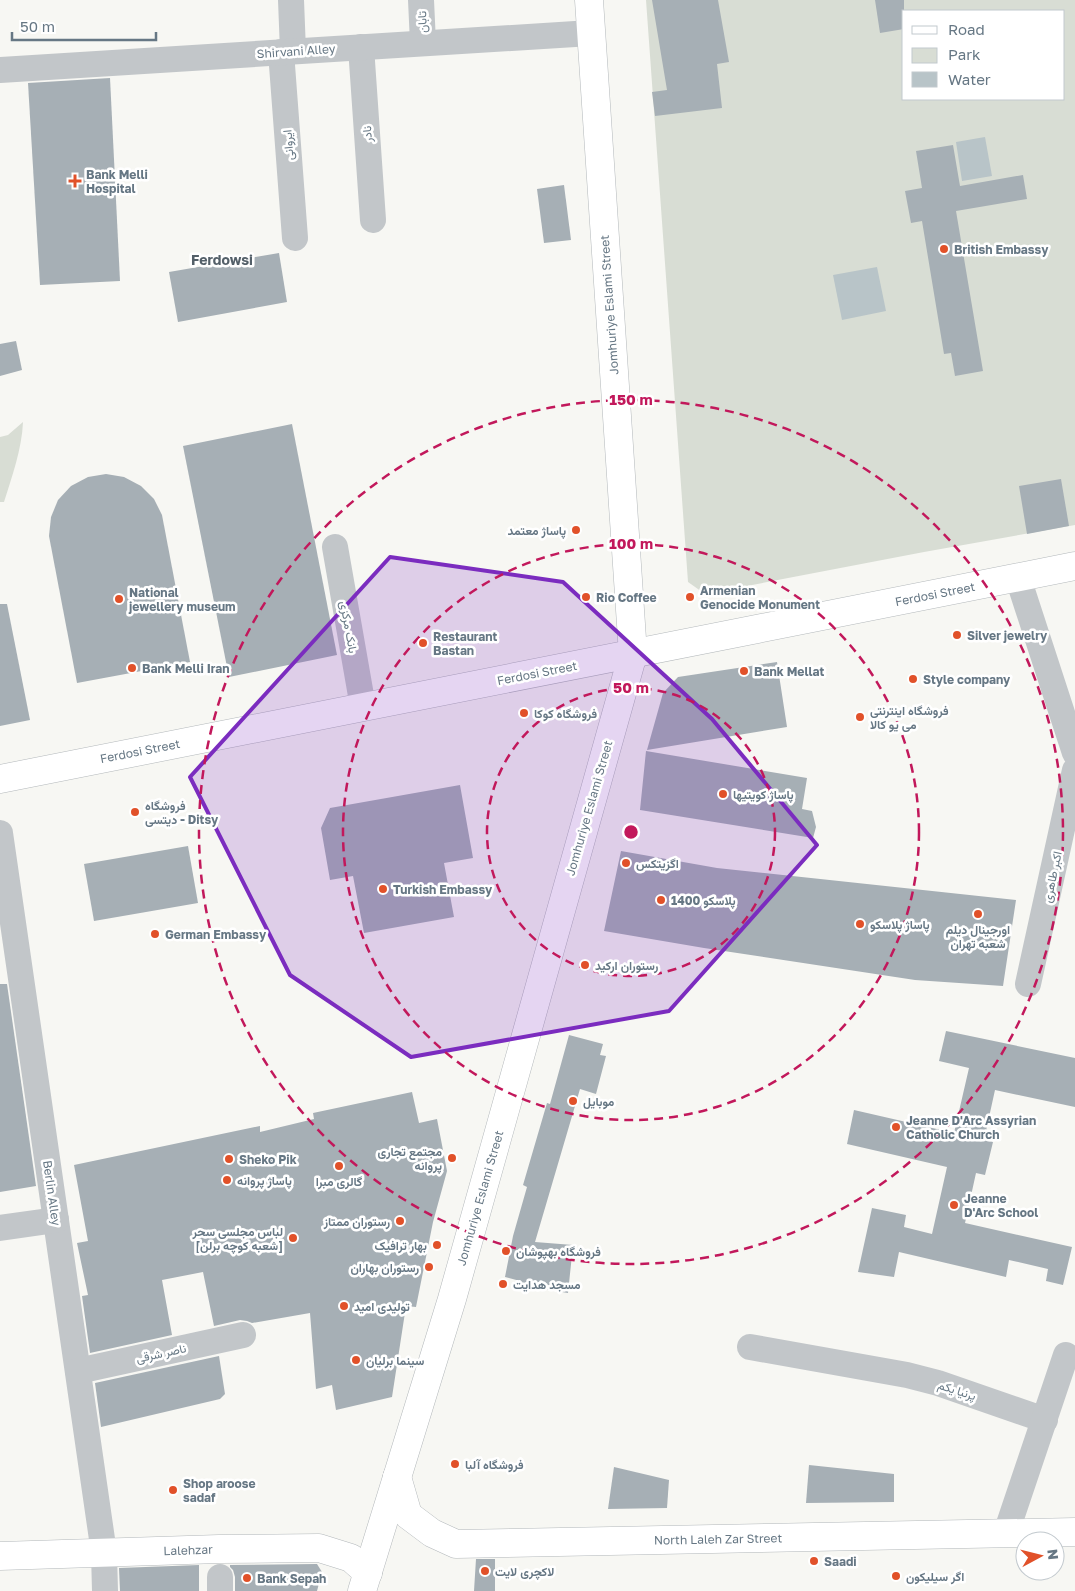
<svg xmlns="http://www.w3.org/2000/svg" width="1075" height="1591" font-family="'Golos Text',Vazirmatn,sans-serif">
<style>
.green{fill:#d8ddd4;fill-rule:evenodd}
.water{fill:#b8c4c8}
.building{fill:#a6afb5}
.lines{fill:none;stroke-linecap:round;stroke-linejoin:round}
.major-casing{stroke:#b3b8bb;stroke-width:29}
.minor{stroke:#c2c6c9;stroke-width:26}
.major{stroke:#fff;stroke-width:28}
.marked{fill:#7b2cbf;fill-opacity:0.2;stroke:#7b2cbf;stroke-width:4;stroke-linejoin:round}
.ring{fill:none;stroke:#c2185b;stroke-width:2.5;stroke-dasharray:9 6}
.poi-dot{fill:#e15129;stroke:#fff;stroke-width:2}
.labels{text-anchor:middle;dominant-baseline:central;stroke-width:5;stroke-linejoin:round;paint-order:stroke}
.street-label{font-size:12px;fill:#667784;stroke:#fff}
.poi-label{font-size:12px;font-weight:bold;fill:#667784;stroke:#fff;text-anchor:start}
.neighbourhood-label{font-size:14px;font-weight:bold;fill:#546069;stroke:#fff}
.centre{fill:#c2185b;stroke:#fff;stroke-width:2.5}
.ring-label{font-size:15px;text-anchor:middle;font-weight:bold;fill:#c2185b;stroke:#fff;stroke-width:5;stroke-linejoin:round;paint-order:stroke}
</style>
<rect width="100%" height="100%" fill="#f7f7f3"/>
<g class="green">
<path d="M646 0H1075V525L924 552 705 594 688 582ZM904 11H1064V99H904Z"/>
<path d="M23 422C22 448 12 477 4 502H0V437L8 435Z"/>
</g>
<g class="water">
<polygon points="985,137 992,176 962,181 956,142"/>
<polygon points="877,267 886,311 842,320 833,275"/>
</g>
<g class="building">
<polygon points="652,0 718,0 729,62 717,64 722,108 655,116 652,92 667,90"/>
<polygon points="875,0 904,0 904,29 880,33"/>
<polygon points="110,78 120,281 40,285 28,83"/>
<polygon points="953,145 960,186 1023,175 1027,199 956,211 983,371 955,376 951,353 944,354 922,221 911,223 905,191 922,188 916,151"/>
<polygon points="564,185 571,240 544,243 537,189"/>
<polygon points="279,253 287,302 178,322 169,272"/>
<polygon points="16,341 22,370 0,376 0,344"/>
<polygon points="292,424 337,655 229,677 183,446"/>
<polygon points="106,474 124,477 141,486 154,499 162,515 190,662 77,683 49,536 51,517 58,500 71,486 88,477"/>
<polygon points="1061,479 1069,526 1027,534 1019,486"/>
<polygon points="0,604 7,604 30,720 0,726"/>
<polygon points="777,662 787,727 647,750 663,693 678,677"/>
<polygon points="646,751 807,778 802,809 812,811 816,827 813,838 640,810"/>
<polygon points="460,785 473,858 444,863 454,917 364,933 353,876 330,880 321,828 330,808"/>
<polygon points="188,846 198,903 94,921 84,864"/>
<polygon points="621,851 717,868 1016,900 1003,986 915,980 704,948 604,931"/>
<polygon points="0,984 7,984 36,1186 0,1192"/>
<polygon points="946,1031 1075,1058 1075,1107 995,1090 984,1140 993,1142 985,1175 976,1173 965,1223 1072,1247 1063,1285 1046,1281 1048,1269 1009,1260 1006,1277 899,1252 894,1277 858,1272 872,1208 906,1215 904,1227 932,1234 947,1167 847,1144 854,1110 954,1133 969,1068 939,1061"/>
<polygon points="569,1035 603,1044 600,1055 606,1056 596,1094 580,1089 535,1242 573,1245 568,1293 519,1285 520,1281 505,1277 513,1236 527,1187 523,1185 547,1103 550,1104"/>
<polygon points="412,1092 419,1123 437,1119 447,1171 433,1222 416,1307 406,1306 392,1397 336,1410 332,1385 316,1389 310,1313 252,1323 247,1321 240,1320 214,1326 203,1272 162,1280 172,1335 90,1353 82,1296 88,1295 77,1243 88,1241 74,1165 260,1126 260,1132 314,1119 313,1113"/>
<polygon points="219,1356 225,1394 220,1399 101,1427 95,1383"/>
<polygon points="809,1465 894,1474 894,1502 806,1503"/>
<polygon points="614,1467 669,1480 667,1508 608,1509"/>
<polygon points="476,1559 495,1559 495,1591 474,1591"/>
<polygon points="317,1564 322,1572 317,1591 235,1591 235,1577 233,1570 230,1567 230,1565"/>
<polygon points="199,1565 199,1591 120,1591 119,1568"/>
</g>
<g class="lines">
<g class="major-casing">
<g id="major">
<polyline points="0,779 1075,566"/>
<polyline points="397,1477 408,1515 432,1533 456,1544 1075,1532"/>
<polyline points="0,1556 219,1549 319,1548 351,1558 368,1573"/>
<polyline points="362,1591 452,1299 633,654 589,0"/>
</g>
</g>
<g class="minor">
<polyline points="291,0 293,51"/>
<polyline points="421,0 423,43"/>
<polyline points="361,47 373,220"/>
<polyline points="281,52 295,238"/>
<polyline points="0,70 591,33"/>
<polyline points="335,547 363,707"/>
<polyline points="1018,578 1075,753"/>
<polyline points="0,833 104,1553 105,1591"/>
<polyline points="1028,984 1075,770"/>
<polyline points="0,1228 56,1220"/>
<polyline points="750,1347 907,1375 938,1383 1045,1420"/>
<polyline points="78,1371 243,1335"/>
<polyline points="1006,1533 1066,1355"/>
<polyline points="220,1577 220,1591"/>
</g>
<use href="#major" class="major"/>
</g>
<path class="marked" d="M390 557 563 582 712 719 817 845 669 1011 411 1057 290 975 190 777Z"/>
<g class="ring">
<circle cx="631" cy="832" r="144"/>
<circle cx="631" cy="832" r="288"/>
<circle cx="631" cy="832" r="432"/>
</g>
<g class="poi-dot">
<path d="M72.5 173.5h5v5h5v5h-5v5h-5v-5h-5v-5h5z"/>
<circle cx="944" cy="249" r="5"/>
<circle cx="576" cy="530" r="5"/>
<circle cx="586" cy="597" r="5"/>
<circle cx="690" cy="597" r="5"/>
<circle cx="119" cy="599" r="5"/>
<circle cx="957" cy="635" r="5"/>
<circle cx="423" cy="643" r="5"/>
<circle cx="132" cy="668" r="5"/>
<circle cx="744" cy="671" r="5"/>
<circle cx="913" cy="679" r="5"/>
<circle cx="524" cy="713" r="5"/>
<circle cx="860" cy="717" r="5"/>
<circle cx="723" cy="794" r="5"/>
<circle cx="135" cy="812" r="5"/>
<circle cx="626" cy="863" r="5"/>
<circle cx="383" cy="889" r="5"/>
<circle cx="661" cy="900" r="5"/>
<circle cx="978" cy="914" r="5"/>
<circle cx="860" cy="924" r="5"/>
<circle cx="155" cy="934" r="5"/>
<circle cx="585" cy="965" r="5"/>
<circle cx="573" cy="1101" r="5"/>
<circle cx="896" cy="1127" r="5"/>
<circle cx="452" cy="1158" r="5"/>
<circle cx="229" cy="1159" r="5"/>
<circle cx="339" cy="1166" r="5"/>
<circle cx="227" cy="1180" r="5"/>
<circle cx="954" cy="1205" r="5"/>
<circle cx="400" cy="1221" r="5"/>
<circle cx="293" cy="1238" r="5"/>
<circle cx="437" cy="1245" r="5"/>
<circle cx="506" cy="1251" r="5"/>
<circle cx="429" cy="1267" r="5"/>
<circle cx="503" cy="1284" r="5"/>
<circle cx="344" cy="1306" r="5"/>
<circle cx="356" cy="1360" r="5"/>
<circle cx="455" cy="1464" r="5"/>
<circle cx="173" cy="1490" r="5"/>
<circle cx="814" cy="1561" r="5"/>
<circle cx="485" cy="1571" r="5"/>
<circle cx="896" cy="1576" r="5"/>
<circle cx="247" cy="1578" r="5"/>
</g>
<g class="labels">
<g class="street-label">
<text transform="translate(422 22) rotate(-92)">تابان</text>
<text transform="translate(296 51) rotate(-4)">Shirvani Alley</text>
<text transform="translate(367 134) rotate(-94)">نادر</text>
<text transform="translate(288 145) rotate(-94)">ایروانی</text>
<text transform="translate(609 305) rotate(-94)">Jomhuriye Eslami Street</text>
<text transform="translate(935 594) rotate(-11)">Ferdosi Street</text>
<text transform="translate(349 627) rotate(80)">بانک مرکزی</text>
<text transform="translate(537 673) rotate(-11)">Ferdosi Street</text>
<text transform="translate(140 751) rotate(-11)">Ferdosi Street</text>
<text transform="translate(589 808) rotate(-74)">Jomhuriye Eslami Street</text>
<text transform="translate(1052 877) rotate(-78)">اکبر طاهری</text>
<text transform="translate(52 1193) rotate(82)">Berlin Alley</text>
<text transform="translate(480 1198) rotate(-74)">Jomhuriye Eslami Street</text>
<text transform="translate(161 1353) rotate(-12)">ناصر شرقی</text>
<text transform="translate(957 1390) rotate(18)">پرنیا یکم</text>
<text transform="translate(718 1539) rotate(-1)">North Laleh Zar Street</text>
<text transform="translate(188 1550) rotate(-2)">Lalehzar</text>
</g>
<g class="poi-label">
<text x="86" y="174">Bank Melli<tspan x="86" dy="14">Hospital</tspan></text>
<text x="954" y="249">British Embassy</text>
<text x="566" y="530" text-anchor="end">پاساژ معتمد</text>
<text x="700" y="590">Armenian<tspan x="700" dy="14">Genocide Monument</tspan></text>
<text x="129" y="592">National<tspan x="129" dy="14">jewellery museum</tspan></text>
<text x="596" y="597">Rio Coffee</text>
<text x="967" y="635">Silver jewelry</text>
<text x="433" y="636">Restaurant<tspan x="433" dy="14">Bastan</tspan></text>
<text x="142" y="668">Bank Melli Iran</text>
<text x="754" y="671">Bank Mellat</text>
<text x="923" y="679">Style company</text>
<text x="870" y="710">فروشگاه اینترنتی<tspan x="870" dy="14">می یو کالا</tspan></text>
<text x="534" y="713">فروشگاه کوکا</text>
<text x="733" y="794">پاساژ کویتیها</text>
<text x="145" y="805">فروشگاه<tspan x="145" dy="14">دیتسی - Ditsy</tspan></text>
<text x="636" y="863">اگزیتکس</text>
<text x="393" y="889">Turkish Embassy</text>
<text x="671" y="900">پلاسکو 1400</text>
<text x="870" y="924">پاساژ پلاسکو</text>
<text x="978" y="929" text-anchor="middle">اورجینال دیلم<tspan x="978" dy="14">شعبه تهران</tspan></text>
<text x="165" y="934">German Embassy</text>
<text x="595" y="965">رستوران ارکید</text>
<text x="583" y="1101">موبایل</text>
<text x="906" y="1120">Jeanne D'Arc Assyrian<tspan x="906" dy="14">Catholic Church</tspan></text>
<text x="442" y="1151" text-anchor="end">مجتمع تجاری<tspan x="442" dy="14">پروانه</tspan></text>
<text x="239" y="1159">Sheko Pik</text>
<text x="237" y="1180">پاساژ پروانه</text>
<text x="339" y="1181" text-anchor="middle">گالری مبرا</text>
<text x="964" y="1198">Jeanne<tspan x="964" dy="14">D'Arc School</tspan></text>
<text x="390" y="1221" text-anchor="end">رستوران ممتاز</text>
<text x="283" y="1231" text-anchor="end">لباس مجلسی سحر<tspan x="283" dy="14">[شعبه کوچه برلن]</tspan></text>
<text x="427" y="1245" text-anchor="end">بهار ترافیک</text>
<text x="516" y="1251">فروشگاه بهپوشان</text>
<text x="419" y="1267" text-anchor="end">رستوران بهاران</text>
<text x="513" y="1284">مسجد هدایت</text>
<text x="354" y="1306">تولیدی امید</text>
<text x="366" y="1360">سینما برلیان</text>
<text x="465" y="1464">فروشگاه آلبا</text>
<text x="183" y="1483">Shop aroose<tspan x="183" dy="14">sadaf</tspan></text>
<text x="824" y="1561">Saadi</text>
<text x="495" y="1571">لاکچری لایت</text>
<text x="906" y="1576">اگر سیلیکون</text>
<text x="257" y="1578">Bank Sepah</text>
</g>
<g class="neighbourhood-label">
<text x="222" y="259">Ferdowsi</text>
</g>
</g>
<circle cx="631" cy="832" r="8" class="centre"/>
<g class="ring-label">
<text x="631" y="405">150 m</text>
<text x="631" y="549">100 m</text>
<text x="631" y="693">50 m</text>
</g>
<rect x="902" y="10" width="162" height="90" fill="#ffffff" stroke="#c2c9ce"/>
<rect x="912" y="26" width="25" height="8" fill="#ffffff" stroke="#c2c9ce"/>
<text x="948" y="35" font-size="15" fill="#667784">Road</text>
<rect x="912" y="48" width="25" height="15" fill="#d8ddd4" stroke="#c2c9ce"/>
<text x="948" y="60" font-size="15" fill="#667784">Park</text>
<rect x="912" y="72" width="25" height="15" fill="#b8c4c8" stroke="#c2c9ce"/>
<text x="948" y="85" font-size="15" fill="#667784">Water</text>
<g transform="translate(1040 1556) rotate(83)"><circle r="24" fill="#ffffff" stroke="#c2c9ce"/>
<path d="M0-4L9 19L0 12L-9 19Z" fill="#e15129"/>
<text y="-8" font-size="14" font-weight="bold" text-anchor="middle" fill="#667784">N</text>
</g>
<path d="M12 32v8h144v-8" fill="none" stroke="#667784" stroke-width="2.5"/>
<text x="20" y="32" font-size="15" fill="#667784" stroke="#ffffff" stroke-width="4" paint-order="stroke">50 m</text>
</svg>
